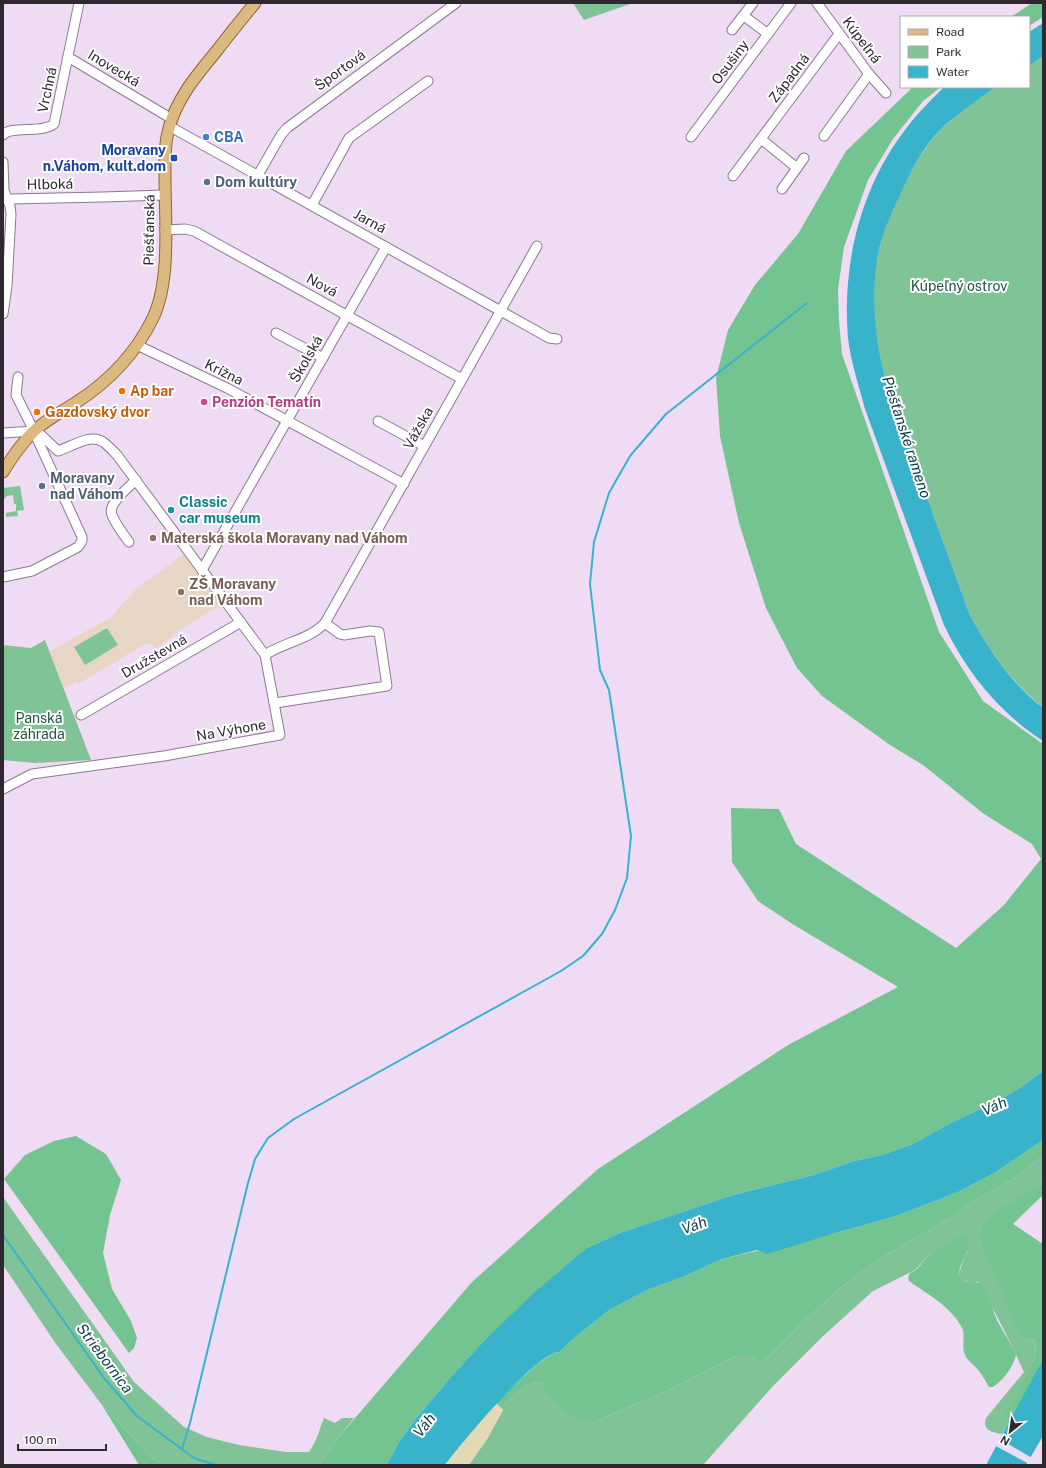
<svg xmlns="http://www.w3.org/2000/svg" width="1046" height="1468" font-family="'Public Sans',sans-serif">
<style>
.education{fill:#e8d5c5}
.green{fill:#80c397}
.forest{fill:#73c490}
.sand{fill:#e3d9b4}
.water{fill:#38b3cb}
.pier{fill:#efdbf3}
.lines{fill:none;stroke-linecap:round;stroke-linejoin:round}
.stream{stroke:#38b3cb;stroke-width:2}
.minor-casing{stroke:#8c7a8f;stroke-width:11}
.major-casing{stroke:#90682d;stroke-width:13}
.minor{stroke:#fff;stroke-width:9}
.major{stroke:#dcb980;stroke-width:11}
.shop-dot{fill:#3f7fe0;stroke:#fff;stroke-width:1.5}
.transit-dot{fill:#1a4fb4;stroke:#fff;stroke-width:1.5}
.service-dot{fill:#5c6f8a;stroke:#fff;stroke-width:1.5}
.food-dot{fill:#e8710a;stroke:#fff;stroke-width:1.5}
.hotel-dot{fill:#d1479c;stroke:#fff;stroke-width:1.5}
.culture-dot{fill:#0f9aa8;stroke:#fff;stroke-width:1.5}
.education-dot{fill:#8d6e63;stroke:#fff;stroke-width:1.5}
.labels{text-anchor:middle;dominant-baseline:central;stroke-width:4;stroke-linejoin:round;paint-order:stroke}
.street-label{font-size:14px;fill:#302831;stroke:#fff}
.shop-label{font-size:14px;font-weight:bold;fill:#366cbe;stroke:#fff;text-anchor:start}
.transit-label{font-size:14px;font-weight:bold;fill:#164399;stroke:#fff;text-anchor:end}
.service-label{font-size:14px;font-weight:bold;fill:#4e5e75;stroke:#fff;text-anchor:start}
.park-label{font-size:14px;fill:#1c5836;stroke:#fff}
.food-label{font-size:14px;font-weight:bold;fill:#c56008;stroke:#fff;text-anchor:start}
.hotel-label{font-size:14px;font-weight:bold;fill:#b23c85;stroke:#fff;text-anchor:start}
.culture-label{font-size:14px;font-weight:bold;fill:#0d838f;stroke:#fff;text-anchor:start}
.education-label{font-size:14px;font-weight:bold;fill:#785e54;stroke:#fff;text-anchor:start}
.water-label{font-size:15px;font-style:italic;fill:#0d424d;stroke:#fff}
</style>
<rect width="100%" height="100%" fill="#efdbf3"/>
<polygon class="education" points="184,554 220,605 183,628 156,649 153,645 145,644 78,684 76,681 64,688 50,651 110,618 136,589"/>
<g class="green">
<polygon points="573,3 633,3 584,20"/>
<path d="M1043 56V708C1008 678 991 653 969 613L888 390C877 348 869 303 877 260 884 219 912 161 940 130 943 126 948 123 952 120 960 113 968 105 978 99 983 96 990 90 996 88 1003 85 1021 87 1029 87V66Z"/>
<polygon points="20,486 24,510 17,511 18,516 6,517 6,513 16,511 16,504 14,504 13,495 7,496 3,500 3,488"/>
<polygon points="107,628 118,645 85,665 74,647"/>
<polygon points="45,640 91,760 35,763 3,760 3,645 31,648"/>
<path d="M1043 1156V1183L1023 1196 980 1240 992 1266 1030 1340 1036 1341 1035 1358 1006 1415V1418L1008 1419 1012 1418 1002 1434C992 1432 982 1431 986 1418L1024 1372C1010 1341 995 1311 978 1282 951 1284 960 1267 968 1251L931 1253 915 1270 873 1291 822 1337 774 1385 703 1465H469L503 1410 500 1407 503 1406C510 1400 540 1368 544 1389L591 1423 667 1391 736 1356H752L762 1363 800 1325 840 1288 879 1259 957 1214 978 1198 1012 1180Z"/>
<path d="M3 1197 134 1382 184 1427 207 1437 239 1445 286 1452H309C317 1441 319 1430 324 1418L335 1423 342 1418H354L337 1439 319 1465H165L151 1457 102 1405 56 1344 3 1265Z"/>
</g>
<g class="forest">
<polygon points="1032,3 1043,3 1043,17 1029,26 1029,17 1011,17"/>
<polygon points="913,87 941,87 923,101 893,139 868,180 844,247 838,289 839,321 842,354 939,632 983,701 1043,744 1043,1071 1020,1088 1001,1099 947,1125 913,1144 882,1155 854,1161 814,1175 733,1195 620,1233 587,1248 482,1343 450,1378 414,1421 399,1442 387,1465 319,1465 337,1439 472,1282 598,1169 788,1045 898,987 794,925 758,901 732,862 731,808 779,809 796,844 956,948 1004,905 1041,859 1032,844 984,814 923,765 890,745 822,696 797,668 766,608 739,523 720,436 716,378 728,330 755,285 798,234 846,151"/>
<polygon points="76,1136 106,1154 121,1180 110,1215 103,1253 112,1289 131,1321 137,1338 134,1348 129,1353 4,1179 25,1155 54,1141"/>
<path d="M1043 1140V1156L1012 1180 978 1198 957 1214 879 1259 840 1288 800 1325 762 1363 752 1356H736L667 1391 591 1423C570 1419 558 1404 544 1389 540 1368 510 1400 503 1406L500 1407 496 1403C508 1392 546 1351 560 1352L568 1343 609 1310 647 1290 685 1276 722 1259 835 1233 896 1216 958 1192 996 1172Z"/>
<path d="M1043 1183V1195L1013 1224 1043 1244V1359L1012 1418 1008 1419 1006 1418 1005 1415 1035 1358 1036 1341 1023 1338 1018 1332 980 1240C981 1234 981 1227 985 1222 996 1209 1027 1193 1043 1183Z"/>
<path d="M963 1234H964C977 1252 956 1261 960 1275 963 1287 977 1278 982 1286 990 1296 992 1309 997 1320 1003 1332 1011 1343 1016 1355 1013 1368 1003 1380 993 1387H989C986 1382 983 1376 979 1371 975 1365 968 1362 965 1355 961 1346 966 1336 962 1328 952 1307 927 1294 909 1281L908 1278 910 1273 916 1270 931 1253Z"/>
<polygon points="102,1405 151,1457 165,1465 139,1465"/>
</g>
<polygon class="sand" points="496,1403 503,1410 488,1438 469,1465 445,1465 466,1438"/>
<g class="water">
<polygon points="1043,23 1043,56 1029,66 1029,32"/>
<path d="M944 87H996C981 97 967 107 953 119 949 122 944 125 941 129 923 147 910 172 900 195 890 216 880 238 877 261 870 304 877 348 888 390L969 613C989 650 1010 682 1043 708V741C1000 713 966 672 944 625L865 409C859 386 851 363 848 338 842 268 859 192 902 134 914 117 929 102 944 87Z"/>
<path d="M1043 1071V1140L996 1172 958 1192 896 1216 835 1233 767 1254 757 1250 722 1259 685 1276 647 1290 609 1310 568 1343 560 1352C538 1350 460 1445 445 1465H387L399 1442 414 1421 450 1378 482 1343 536 1291 587 1248 620 1233 733 1195 814 1175 854 1161 882 1155 913 1144 947 1125 1001 1099 1020 1088Z"/>
<polygon points="1043,1359 1043,1436 1026,1465 986,1465"/>
</g>
<polygon class="pier" points="998,1438 1032,1458 1029,1464 994,1445"/>
<g class="lines">
<g class="stream">
<polyline points="3,1235 104,1378 137,1416 194,1458 216,1465"/>
<polyline points="182,1449 190,1423 248,1183 255,1159 268,1138 294,1119 561,971 583,956 602,934 615,910 627,878 631,836 609,690 600,670 590,584 594,542 609,493 630,456 666,414 807,303"/>
</g>
<g class="minor-casing">
<g id="minor">
<polyline points="817,3 869,74 886,93"/>
<polyline points="744,16 768,34"/>
<polyline points="732,30 753,3"/>
<polyline points="68,57 172,119"/>
<polyline points="169,126 542,334 549,338 557,339"/>
<path d="M3 135C11 125 41 134 54 124L79 3"/>
<polyline points="824,136 869,74"/>
<polyline points="691,137 791,3"/>
<polyline points="761,139 797,168 804,158"/>
<polyline points="3,162 4,190 10,206 11,214 7,286 3,314"/>
<polyline points="258,175 281,135 287,128 456,3"/>
<polyline points="733,176 839,34"/>
<polyline points="782,189 797,168"/>
<polyline points="7,200 11,199 103,197 165,195"/>
<polyline points="312,205 349,138 428,81"/>
<polyline points="165,230 185,229 194,231 462,379"/>
<polyline points="276,333 323,358"/>
<polyline points="137,345 227,388 404,484"/>
<polyline points="378,421 424,446"/>
<path d="M3 433 34 431 39 433 58 451C71 447 90 433 103 442 108 445 113 451 117 455L265 655 280 735 164 756 32 774 3 789"/>
<path d="M129 542C123 534 116 525 112 515 107 504 128 488 136 480"/>
<polyline points="202,570 386,247"/>
<polyline points="3,577 32,571 78,547 82,541 82,537 30,423 16,395 18,377"/>
<path d="M265 655C284 642 309 640 325 623L537 246"/>
<polyline points="275,703 387,686 379,632 370,631 344,635 340,634 325,623"/>
<polyline points="81,715 241,622"/>
</g>
</g>
<g class="major-casing">
<path id="major" d="M3 472C12 457 22 443 34 431 47 419 63 411 77 402 109 381 136 353 153 318 171 280 165 220 165 178 165 163 164 147 168 132 175 101 195 77 215 53 228 36 241 20 255 3"/>
</g>
<use href="#minor" class="minor"/>
<use href="#major" class="major"/>
</g>
<circle class="shop-dot" cx="206" cy="137" r="4"/>
<rect class="transit-dot" x="170" y="154" width="8" height="8" rx="2"/>
<g class="service-dot">
<circle cx="207" cy="182" r="4"/>
<circle cx="42" cy="486" r="4"/>
</g>
<g class="food-dot">
<circle cx="122" cy="391" r="4"/>
<circle cx="37" cy="412" r="4"/>
</g>
<circle class="hotel-dot" cx="204" cy="402" r="4"/>
<circle class="culture-dot" cx="171" cy="510" r="4"/>
<g class="education-dot">
<circle cx="153" cy="538" r="4"/>
<circle cx="181" cy="592" r="4"/>
</g>
<g class="labels">
<g class="street-label">
<text transform="translate(862 40) rotate(53)">Kúpeľná</text>
<text transform="translate(730 62) rotate(-53)">Osušiny</text>
<text transform="translate(114 68) rotate(31)">Inovecká</text>
<text transform="translate(340 70) rotate(-36)">Športová</text>
<text transform="translate(789 78) rotate(-53)">Západná</text>
<text transform="translate(47 90) rotate(-78)">Vrchná</text>
<text transform="translate(50 184) rotate(-1)">Hlboká</text>
<text transform="translate(370 221) rotate(29)">Jarná</text>
<text transform="translate(149 230) rotate(-89)">Piešťanská</text>
<text transform="translate(322 285) rotate(29)">Nová</text>
<text transform="translate(306 359) rotate(-60)">Školská</text>
<text transform="translate(224 372) rotate(26)">Krížna</text>
<text transform="translate(418 428) rotate(-61)">Vážska</text>
<text transform="translate(154 656) rotate(-30)">Družstevná</text>
<text transform="translate(231 730) rotate(-10)">Na Výhone</text>
</g>
<g class="shop-label">
<text x="214" y="137">CBA</text>
</g>
<g class="transit-label">
<text x="166" y="150">Moravany<tspan x="166" dy="16">n.Váhom, kult.dom</tspan></text>
</g>
<g class="service-label">
<text x="215" y="182">Dom kultúry</text>
<text x="50" y="478">Moravany<tspan x="50" dy="16">nad Váhom</tspan></text>
</g>
<g class="park-label">
<text x="959" y="286">Kúpeľný ostrov</text>
<text x="39" y="718">Panská<tspan x="39" dy="16">záhrada</tspan></text>
</g>
<g class="food-label">
<text x="130" y="391">Ap bar</text>
<text x="45" y="412">Gazdovský dvor</text>
</g>
<g class="hotel-label">
<text x="212" y="402">Penzión Tematín</text>
</g>
<g class="culture-label">
<text x="179" y="502">Classic<tspan x="179" dy="16">car museum</tspan></text>
</g>
<g class="education-label">
<text x="161" y="538">Materská škola Moravany nad Váhom</text>
<text x="189" y="584">ZŠ Moravany<tspan x="189" dy="16">nad Váhom</tspan></text>
</g>
<g class="water-label">
<text transform="translate(907 437) rotate(72)">Piešťanské rameno</text>
<text transform="translate(994 1106) rotate(-23)">Váh</text>
<text transform="translate(694 1225) rotate(-20)">Váh</text>
<text transform="translate(105 1358) rotate(53)">Striebornica</text>
<text transform="translate(424 1425) rotate(-52)">Váh</text>
</g>
</g>
<rect width="1046" height="1468" fill="none" stroke="#302831" stroke-width="8"/>
<rect x="900" y="16" width="130" height="72" fill="#ffffff" stroke="#aca9ad"/>
<rect x="908" y="29" width="20" height="6" fill="#dcb980" stroke="#aca9ad"/>
<text x="936" y="36" font-size="12" fill="#302831">Road</text>
<rect x="908" y="46" width="20" height="12" fill="#80c397" stroke="#aca9ad"/>
<text x="936" y="56" font-size="12" fill="#302831">Park</text>
<rect x="908" y="66" width="20" height="12" fill="#38b3cb" stroke="#aca9ad"/>
<text x="936" y="76" font-size="12" fill="#302831">Water</text>
<g transform="translate(1010 1432) rotate(210)" stroke="#ffffff" stroke-width="3" paint-order="stroke">
<path d="M0-3L7 15L0 10L-7 15Z" fill="#302831"/>
<text y="-6" font-size="11" font-weight="bold" text-anchor="middle" fill="#302831">N</text>
</g>
<path d="M18 1444v6h88v-6" fill="none" stroke="#302831" stroke-width="2"/>
<text x="24" y="1444" font-size="12" fill="#302831" stroke="#ffffff" stroke-width="3" paint-order="stroke">100 m</text>
</svg>
